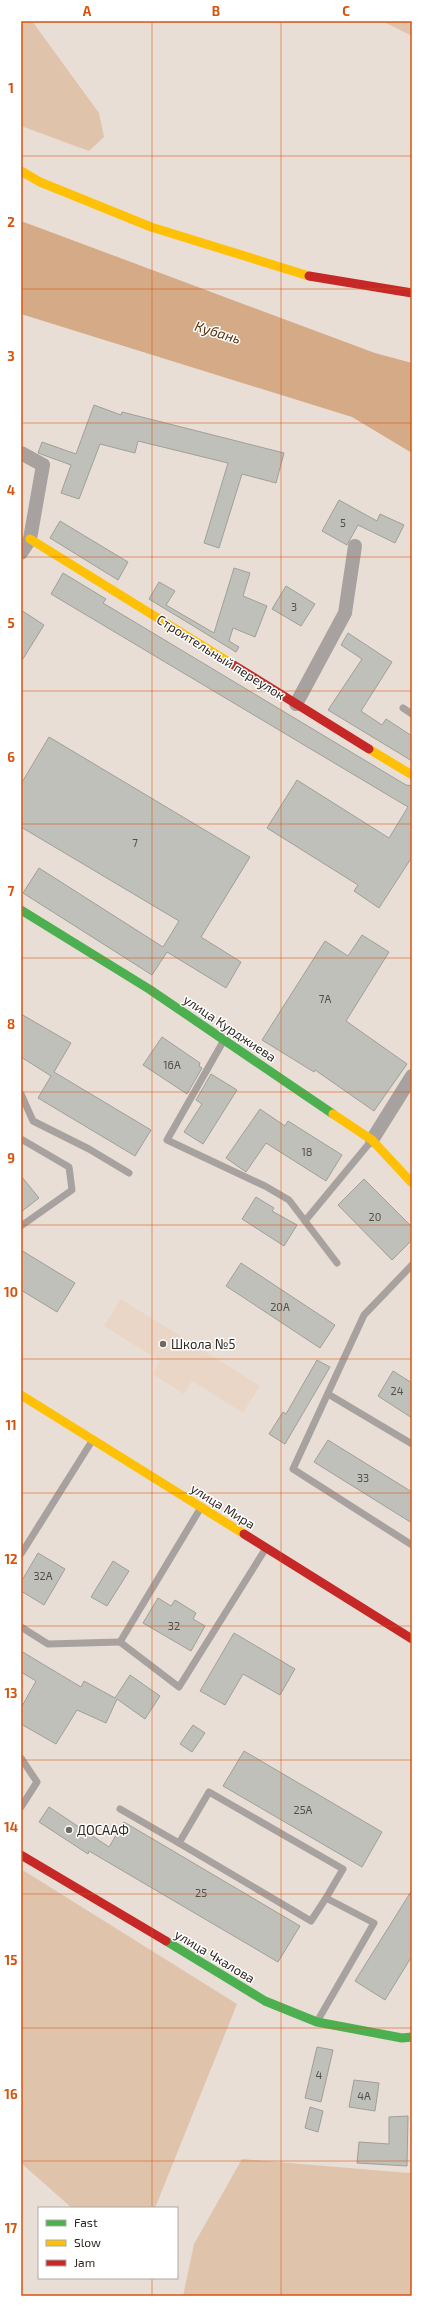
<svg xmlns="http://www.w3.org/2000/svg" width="433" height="2317" font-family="'Exo 2',sans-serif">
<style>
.built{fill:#ead6c7}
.green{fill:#e0c3ab}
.water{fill:#d5aa86}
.building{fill:#c0c0bb;stroke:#9f9f9a}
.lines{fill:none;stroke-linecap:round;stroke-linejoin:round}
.lane{stroke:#a7a29f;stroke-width:7}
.street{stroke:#a7a29f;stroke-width:14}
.fast{stroke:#4caf50;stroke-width:9}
.slow{stroke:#ffc107;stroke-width:9}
.jam{stroke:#c62828;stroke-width:9}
.grid{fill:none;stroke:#d6540e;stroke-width:1;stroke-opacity:0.55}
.poi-dot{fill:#716861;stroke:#fff;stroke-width:1.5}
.labels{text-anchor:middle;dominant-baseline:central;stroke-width:3;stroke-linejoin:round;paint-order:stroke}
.number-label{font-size:11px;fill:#544e48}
.street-label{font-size:13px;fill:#302822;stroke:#fff}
.poi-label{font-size:13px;fill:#302822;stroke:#fff;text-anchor:start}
.water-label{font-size:14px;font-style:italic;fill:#58320c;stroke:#fff}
.neatline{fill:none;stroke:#d6540e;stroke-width:1.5}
.grid-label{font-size:13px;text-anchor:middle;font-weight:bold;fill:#d6540e}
</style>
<rect width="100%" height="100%" fill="#e9ded5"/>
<polygon class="built" points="121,1299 260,1386 243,1413 192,1381 184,1394 153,1374 160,1361 104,1326"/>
<g class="green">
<polygon points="21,21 32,21 99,113 104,137 89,151 21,126"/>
<polygon points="382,21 412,21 412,36"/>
<polygon points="21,1869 237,2004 155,2208 72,2208 21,2163"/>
<polygon points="242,2159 409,2173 412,2170 412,2296 183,2296 194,2244"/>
</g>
<polygon class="water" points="21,221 375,353 412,363 412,453 352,417 21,314"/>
<g class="building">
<polygon points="94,405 121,415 122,412 284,453 276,483 242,474 219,548 204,543 228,463 138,441 135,453 100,444 79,499 61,493 71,465 38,453 42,442 76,454"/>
<polygon points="339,500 377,521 380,514 404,525 395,543 358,525 347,545 322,531"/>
<polygon points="60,521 128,562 118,580 50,538"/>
<polygon points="234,568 250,573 243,596 267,606 255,637 233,628 229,641 239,647 236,652 149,599 159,582 175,591 166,605 214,633"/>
<polygon points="63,573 106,599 103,603 406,785 412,786 412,857 379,908 354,891 358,885 267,828 297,780 389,838 408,807 51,594"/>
<polygon points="286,586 315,604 301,626 272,609"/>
<polygon points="21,610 44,625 21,662"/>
<polygon points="348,633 392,662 361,711 382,725 386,719 412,736 412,761 328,710 362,659 341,645"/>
<polygon points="49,737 250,857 201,937 241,962 226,988 167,952 152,975 23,893 39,868 163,947 179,921 21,827 21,784"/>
<polygon points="362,935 389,952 346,1021 407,1064 374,1111 315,1070 314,1072 262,1040 325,941 348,956"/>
<polygon points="21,1014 71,1043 54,1072 151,1130 135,1156 38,1098 51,1076 21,1057"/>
<polygon points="162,1037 200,1063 199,1066 202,1068 187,1094 143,1065"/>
<polygon points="211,1074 237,1090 203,1144 184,1132 202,1104 196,1100"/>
<polygon points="260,1109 285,1126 288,1121 342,1155 326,1181 266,1143 246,1172 226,1158"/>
<polygon points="21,1176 39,1198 21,1212"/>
<polygon points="364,1179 412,1227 412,1240 392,1260 338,1205"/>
<polygon points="256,1197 274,1208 272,1211 297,1225 284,1246 242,1219"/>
<polygon points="21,1250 75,1283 57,1312 21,1290"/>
<polygon points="241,1263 335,1325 320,1348 226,1286"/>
<polygon points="317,1360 330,1367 285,1444 269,1434 283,1412 286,1414"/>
<polygon points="393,1371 412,1383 412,1418 378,1396"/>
<polygon points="328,1440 412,1492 412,1523 314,1462"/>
<polygon points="38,1553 65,1569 44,1605 21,1591 21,1582"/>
<polygon points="113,1561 129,1571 107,1606 91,1597"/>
<polygon points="158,1598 171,1606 175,1600 196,1613 193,1619 205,1626 191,1651 143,1623"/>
<polygon points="234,1633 295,1669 280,1695 243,1674 225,1705 200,1691"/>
<polygon points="21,1651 81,1687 84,1681 115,1698 130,1675 160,1696 145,1719 117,1699 106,1723 77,1710 56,1744 21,1724 21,1708 36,1681 21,1672"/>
<polygon points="193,1725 205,1733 192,1752 180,1744"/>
<polygon points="244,1751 382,1832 362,1867 223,1786"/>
<polygon points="49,1807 109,1847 124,1822 300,1926 278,1962 89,1851 88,1854 39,1822"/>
<polygon points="412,1890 412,1956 385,2000 355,1981"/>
<polygon points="317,2047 333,2050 321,2102 305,2098"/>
<polygon points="354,2080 379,2083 375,2111 349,2107"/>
<polygon points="310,2107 323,2111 318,2132 305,2128"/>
<polygon points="408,2116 407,2166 357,2163 359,2142 389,2144 389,2117"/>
</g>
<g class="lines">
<g class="lane">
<polyline points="403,708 412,714"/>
<polyline points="224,1040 167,1140 265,1186 289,1200 337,1263"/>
<polyline points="21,1094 33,1121 89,1149 129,1173"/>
<polyline points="21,1139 69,1167 72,1190 21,1226"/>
<polyline points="305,1221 372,1140"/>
<polyline points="412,1265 364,1315 293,1469 412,1545"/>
<polyline points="328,1394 412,1444"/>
<polyline points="200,1509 120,1642 179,1687 266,1548"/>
<polyline points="21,1554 92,1441"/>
<polyline points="21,1627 48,1644 120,1642"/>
<polyline points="21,1758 37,1782 21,1807"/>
<polyline points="120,1809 179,1843"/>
<polyline points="318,2020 374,1923 326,1898 343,1869 209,1792 179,1843 311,1921 326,1898"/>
</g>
<g class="street">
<polyline points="21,453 43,465 30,539 21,553"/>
<polyline points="296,704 345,613 355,546"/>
<polyline points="372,1140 412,1076"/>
</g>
<g class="fast">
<polyline points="21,910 149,989 333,1114"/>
<polyline points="166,1941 265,2001 317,2022 402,2038 412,2037"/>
</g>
<g class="slow">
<polyline points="21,171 40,182 151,227 309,276"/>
<polyline points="30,539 232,664"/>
<polyline points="369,749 412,775"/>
<polyline points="333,1114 372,1140 412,1183"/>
<polyline points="21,1395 244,1534"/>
</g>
<g class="jam">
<polyline points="309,276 412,293"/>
<polyline points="232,664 369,749"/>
<polyline points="244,1534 412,1639"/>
<polyline points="21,1855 166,1941"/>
</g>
</g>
<path class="grid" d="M152 21V2208M281 21V2296M21 156H412M21 289H412M21 423H412M21 557H412M21 691H412M21 824H412M21 958H412M21 1092H412M21 1225H412M21 1359H412M21 1493H412M21 1626H412M21 1760H412M21 1894H412M21 2028H412M21 2161H412M152 2278V2296"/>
<g class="poi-dot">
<circle cx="163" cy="1344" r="4"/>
<circle cx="69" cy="1830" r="4"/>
</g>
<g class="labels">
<g class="number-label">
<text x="343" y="522">5</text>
<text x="294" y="606">3</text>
<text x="135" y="842">7</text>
<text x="325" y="998">7А</text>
<text x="172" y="1064">16А</text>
<text x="307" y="1151">18</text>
<text x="375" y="1216">20</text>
<text x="280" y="1306">20А</text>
<text x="397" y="1390">24</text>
<text x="363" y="1477">33</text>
<text x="43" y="1575">32А</text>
<text x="174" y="1625">32</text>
<text x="303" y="1809">25А</text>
<text x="201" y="1892">25</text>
<text x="319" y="2074">4</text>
<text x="364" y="2095">4А</text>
</g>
<g class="street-label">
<text transform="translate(221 657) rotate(32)">Строительный переулок</text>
<text transform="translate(230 1028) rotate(34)">улица Курджиева</text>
<text transform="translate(223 1506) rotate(32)">улица Мира</text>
<text transform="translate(215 1956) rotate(31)">улица Чкалова</text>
</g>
<g class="poi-label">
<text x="171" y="1344">Школа №5</text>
<text x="77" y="1830">ДОСААФ</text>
</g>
<g class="water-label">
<text transform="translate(218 332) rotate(17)">Кубань</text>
</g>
</g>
<rect width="433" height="2317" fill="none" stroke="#ffffff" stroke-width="44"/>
<rect x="38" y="2207" width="140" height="72" fill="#ffffff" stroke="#aca9a7"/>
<rect x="46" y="2220" width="20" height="6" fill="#4caf50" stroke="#aca9a7"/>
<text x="74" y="2227" font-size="12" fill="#302822">Fast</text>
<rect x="46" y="2240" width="20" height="6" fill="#ffc107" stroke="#aca9a7"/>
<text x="74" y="2247" font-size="12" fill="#302822">Slow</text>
<rect x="46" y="2260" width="20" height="6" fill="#c62828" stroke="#aca9a7"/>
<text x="74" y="2267" font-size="12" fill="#302822">Jam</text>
<rect x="22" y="22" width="389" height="2273" class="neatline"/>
<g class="grid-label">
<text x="87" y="16">A</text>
<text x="216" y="16">B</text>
<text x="346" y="16">C</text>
<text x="11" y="93">1</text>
<text x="11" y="227">2</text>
<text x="11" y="361">3</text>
<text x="11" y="495">4</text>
<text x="11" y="628">5</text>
<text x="11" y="762">6</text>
<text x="11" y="896">7</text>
<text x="11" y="1029">8</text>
<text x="11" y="1163">9</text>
<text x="11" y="1297">10</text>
<text x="11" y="1430">11</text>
<text x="11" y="1564">12</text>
<text x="11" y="1698">13</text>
<text x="11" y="1832">14</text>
<text x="11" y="1965">15</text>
<text x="11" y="2099">16</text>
<text x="11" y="2233">17</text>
</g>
</svg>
